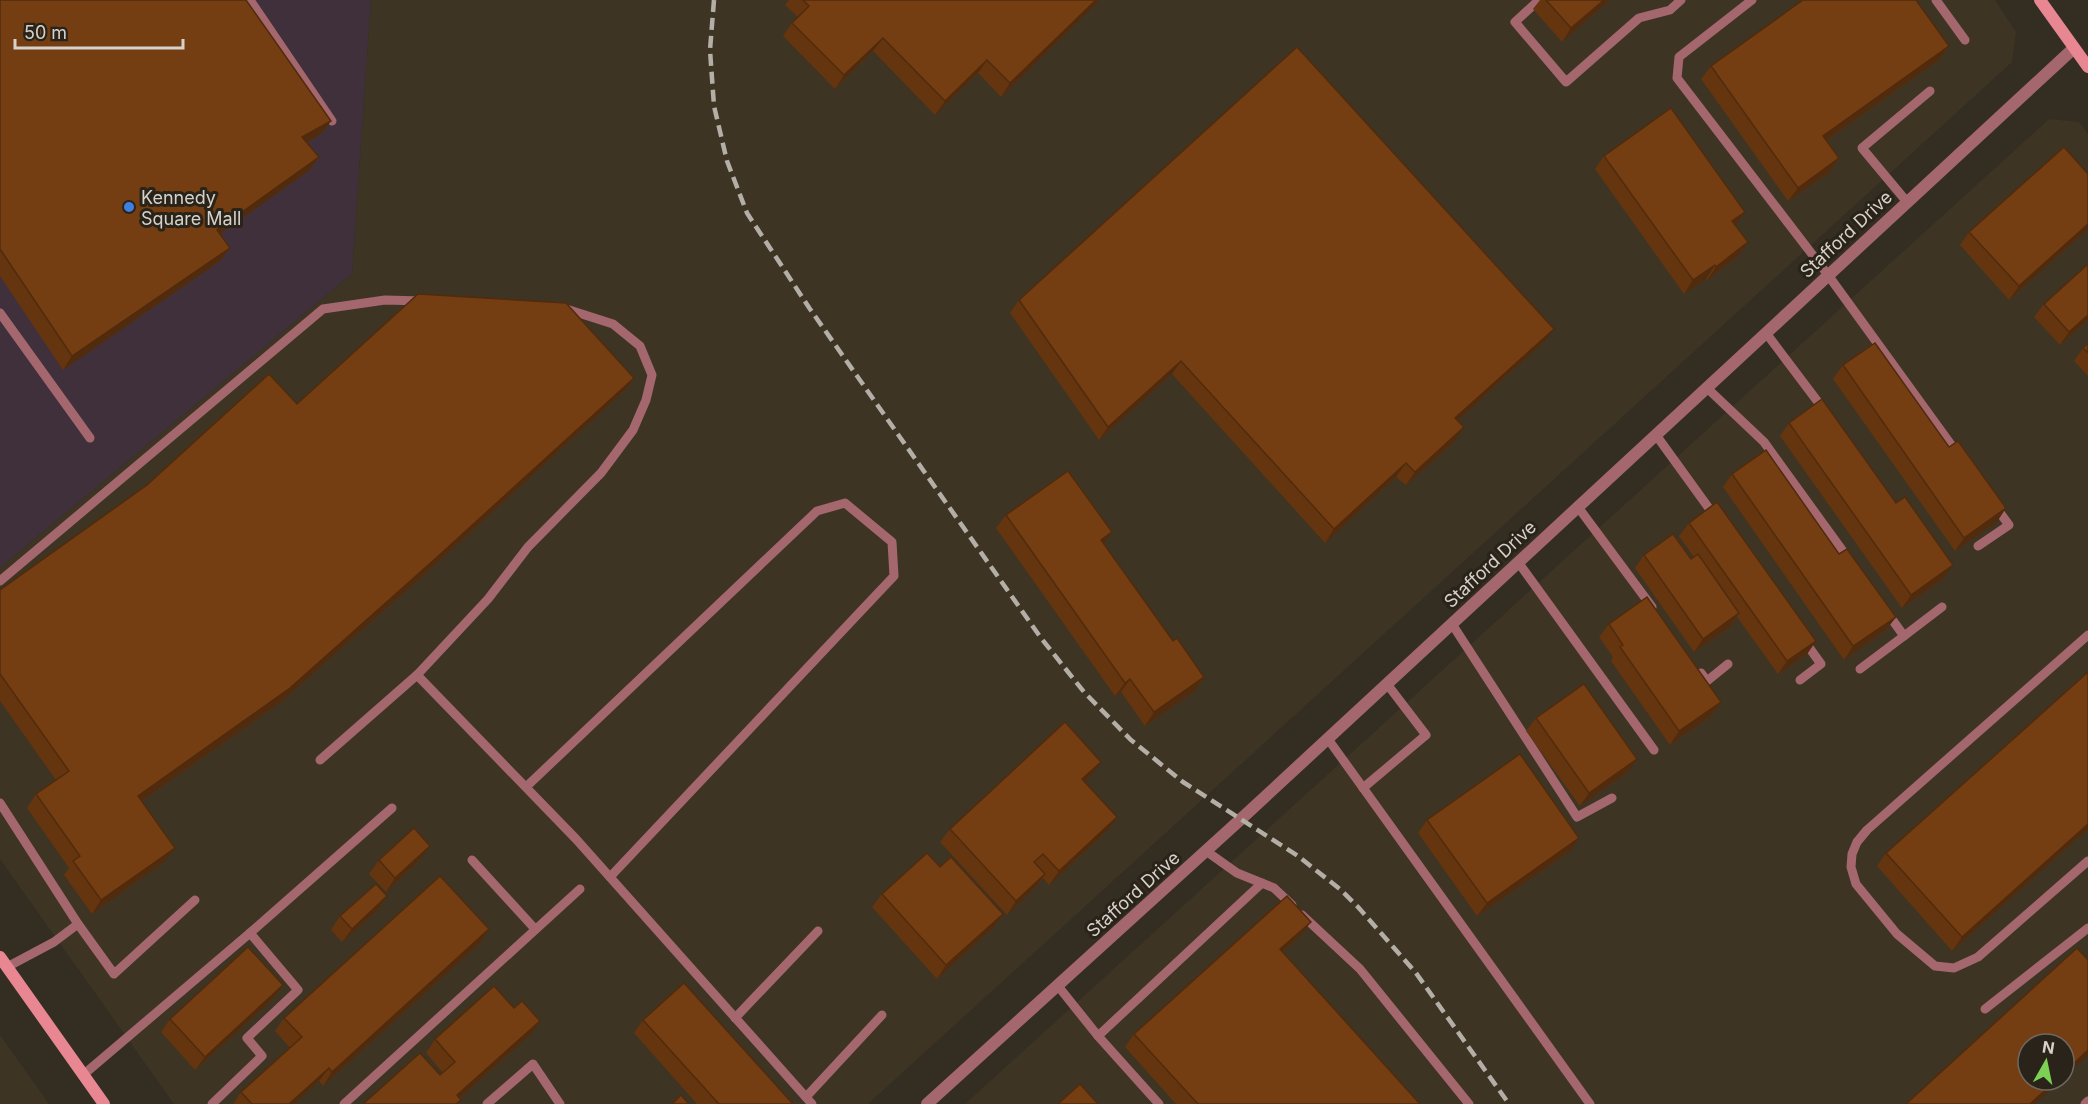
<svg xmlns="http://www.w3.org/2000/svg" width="2088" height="1104" font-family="Inter,sans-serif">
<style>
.commercial{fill:#40303b}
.built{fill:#3e3424;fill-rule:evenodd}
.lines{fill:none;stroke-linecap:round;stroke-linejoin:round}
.lane{stroke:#a5676e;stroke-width:9}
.street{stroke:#a5676e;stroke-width:12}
.secondary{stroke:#e88692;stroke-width:12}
.rail{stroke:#b3afa7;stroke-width:4.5;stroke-dasharray:12 6;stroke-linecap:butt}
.wall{fill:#64350f}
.shaded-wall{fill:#512b0d}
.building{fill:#743e12;stroke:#512b0d;stroke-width:1.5}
.shop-dot{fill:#3f7fe0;stroke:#292319;stroke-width:2}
.labels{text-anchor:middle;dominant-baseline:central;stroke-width:6;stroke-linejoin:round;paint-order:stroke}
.poi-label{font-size:18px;fill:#d6d2cb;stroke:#292319;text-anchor:start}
.street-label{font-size:18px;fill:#d6d2cb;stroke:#292319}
</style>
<rect width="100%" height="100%" fill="#332d22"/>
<polygon class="commercial" points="0,0 371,0 352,274 0,568"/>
<g class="built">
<polygon points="371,0 1995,0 2016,32 2012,62 868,1104 174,1104 0,859 0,568 352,274"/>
<path d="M2049 119 2079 122 2088 134V1104H965ZM2028 1044H2064V1080H2028Z"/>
<polygon points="0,1035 49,1104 0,1104"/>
</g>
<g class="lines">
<g class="lane">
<polyline points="250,0 332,121"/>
<polyline points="1539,0 1515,22 1566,82 1639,18 1670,10 1681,0"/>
<polyline points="1752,0 1679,57 1677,78 1828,275 1957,453"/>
<polyline points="1936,0 1965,40"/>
<polyline points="1907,202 1862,148 1930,91"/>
<polyline points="0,313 90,438"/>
<polyline points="1766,333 1824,410"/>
<polyline points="1707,388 1764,442 1850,561"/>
<polyline points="1656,435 1716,518"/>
<polyline points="1578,507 1652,607"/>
<polyline points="1978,546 2009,525 1995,506"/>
<polyline points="1518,562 1654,750"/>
<polyline points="0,581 323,309 385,300 423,301"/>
<polyline points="1452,624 1577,817 1612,798"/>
<polyline points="2088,635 1867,830 1857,842 1852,854 1851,867 1856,884 1897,934 1935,966 1954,968 1978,957 2088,861"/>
<polyline points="1904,636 1942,607"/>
<polyline points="1860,669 1904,636 1886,611"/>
<polyline points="1701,673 1707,681 1728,664"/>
<polyline points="417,675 488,599 528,547 601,473 633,430 646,400 652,375 640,346 613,324 560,307"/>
<polyline points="1800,680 1821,664 1803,639"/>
<polyline points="1328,739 1590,1104"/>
<polyline points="320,760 417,675 576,839 812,1104"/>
<polyline points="526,787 817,511 845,503 892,542 894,576 610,877"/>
<polyline points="1363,788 1426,735 1387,684"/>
<polyline points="0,803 78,924 54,942 7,967"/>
<polyline points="1206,851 1237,873 1274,888 1292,905"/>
<polyline points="472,860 535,929"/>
<polyline points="1302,915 1360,969 1469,1104"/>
<polyline points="78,924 114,974 195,900"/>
<polyline points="250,933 392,808"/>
<polyline points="1058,986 1098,1036 1159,1104"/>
<polyline points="1985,1009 2088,928"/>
<polyline points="735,1018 818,931"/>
<polyline points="1098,1036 1262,883"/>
<polyline points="83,1075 250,933 298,990 247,1038 262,1056 212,1104"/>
<polyline points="806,1097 882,1015"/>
<polyline points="344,1104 580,889"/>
<polyline points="487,1104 533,1064 560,1104"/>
<polyline points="2085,1104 2088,1101"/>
</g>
<polyline class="street" points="927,1104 1241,819 2074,48"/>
<g class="secondary">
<polyline points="2040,0 2088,67"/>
<polyline points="0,957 104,1104"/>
</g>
<polyline class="rail" points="714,0 710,50 714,106 727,161 747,213 810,309 1041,638 1084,692 1131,740 1183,782 1298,856 1341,890 1358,907 1416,973 1509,1104"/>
</g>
<g class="wall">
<polygon points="0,0 331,121 321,134 307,143 319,157 310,170 220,234 230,248 220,261 63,370 0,276"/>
<polygon points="789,0 1100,0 1001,97 978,73 935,115 873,51 835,89 783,36 792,23 798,17 785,5"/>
<polygon points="1540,0 1610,0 1562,42 1533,9"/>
<polygon points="1949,46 1939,60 1827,140 1839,158 1830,172 1788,201 1701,79 1711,66"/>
<polygon points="1604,156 1736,225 1738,256 1707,280 1706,279 1684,294 1595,169"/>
<polygon points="2088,174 2088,229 2009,300 1960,245 1969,232"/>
<polygon points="2088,264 2088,320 2060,345 2034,317 2044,304"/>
<polygon points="1019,300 1544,342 1457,421 1455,441 1406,485 1396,477 1325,543 1172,374 1099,440 1010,313"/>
<polygon points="2088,343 2088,376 2074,361 2083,348"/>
<polygon points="1843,365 1997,522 1955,551 1833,379"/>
<polygon points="634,378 624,391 426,573 281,702 142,801 165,861 92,914 64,875 69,868 27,808 36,794 56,780 0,701 0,590 297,404"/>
<polygon points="1789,423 1943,579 1902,608 1780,436"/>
<polygon points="1732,474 1839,554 1896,617 1886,630 1844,660 1723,487"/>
<polygon points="1006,515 1104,544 1173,641 1204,677 1195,691 1145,726 1121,692 1115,696 996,528"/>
<polygon points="1689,523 1816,641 1807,654 1778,674 1737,617 1730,627 1694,652 1635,568 1644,555 1691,559 1694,557 1679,536"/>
<polygon points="1609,624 1721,702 1712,715 1670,745 1611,661 1613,657 1599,637"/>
<polygon points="2088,672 2088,829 1952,951 1877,866 1886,853"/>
<polygon points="1536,718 1628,772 1580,806 1526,731"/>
<polygon points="1092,775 1084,782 1107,831 1049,885 1043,878 1036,887 1007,915 940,842 950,829"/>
<polygon points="1427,820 1570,851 1477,916 1418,833"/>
<polygon points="421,859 386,892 369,874 379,860"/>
<polygon points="940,867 1003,914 993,928 937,979 872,907 882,894"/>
<polygon points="387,896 378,910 342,942 331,930 340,916"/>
<polygon points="489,929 480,943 323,1086 319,1081 294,1104 233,1104 241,1092 290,1048 275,1031 284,1018"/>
<polygon points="1301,935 1283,952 1420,1104 1176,1104 1125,1047 1134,1034"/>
<polygon points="273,999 195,1070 161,1032 170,1019"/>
<polygon points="514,1008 540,1021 531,1034 460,1098 461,1100 458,1104 363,1104 440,1075 443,1073 426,1053 435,1039"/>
<polygon points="643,1020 793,1104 697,1104 634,1033"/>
</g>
<g class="shaded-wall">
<polygon points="1096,0 1100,0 1001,97 1010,83"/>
<polygon points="1604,0 1610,0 1562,42 1571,28"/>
<polygon points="883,38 873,51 835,89 844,75"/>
<polygon points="1949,46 1939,60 1814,149 1823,136"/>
<polygon points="987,60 978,73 935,115 945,101"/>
<polygon points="331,121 321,134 293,151 302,137"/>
<polygon points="319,157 310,170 207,243 217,230"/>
<polygon points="1839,158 1830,172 1788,201 1798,188"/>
<polygon points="1745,212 1735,226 1732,221"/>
<polygon points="2088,224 2088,229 2009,300 2019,286"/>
<polygon points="1748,242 1738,256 1707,280 1716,267"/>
<polygon points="230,248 220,261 63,370 72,356"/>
<polygon points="1715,265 1706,279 1684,294 1693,280"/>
<polygon points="2088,315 2088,320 2060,345 2069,332"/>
<polygon points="1554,329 1544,342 1445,432 1455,418"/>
<polygon points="1181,361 1172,374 1099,440 1108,427"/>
<polygon points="634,378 624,391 426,573 281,702 129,810 138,796"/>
<polygon points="1464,427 1455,441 1406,485 1415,472"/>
<polygon points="1406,463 1396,477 1325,543 1334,529"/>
<polygon points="2006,508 1997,522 1955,551 1964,538"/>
<polygon points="1112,532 1102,546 1101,540"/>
<polygon points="1953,565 1943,579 1902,608 1911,595"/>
<polygon points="1739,613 1730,627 1694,652 1703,639"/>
<polygon points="1896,617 1886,630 1844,660 1853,646"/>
<polygon points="1816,641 1807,654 1778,674 1787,661"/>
<polygon points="1204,677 1195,691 1145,726 1154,712"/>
<polygon points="1130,679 1121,692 1115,696 1125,683"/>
<polygon points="1721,702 1712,715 1670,745 1679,731"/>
<polygon points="1637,759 1628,772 1580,806 1589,793"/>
<polygon points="1101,762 1092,775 1072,793 1082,779"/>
<polygon points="1117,817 1107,831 1049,885 1059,871"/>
<polygon points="2088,824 2088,829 1952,951 1962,937"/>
<polygon points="1579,838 1570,851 1477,916 1487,903"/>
<polygon points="430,846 421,859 386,892 395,878"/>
<polygon points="175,848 165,861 92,914 101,900"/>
<polygon points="1045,874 1036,887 1007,915 1016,901"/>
<polygon points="387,896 378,910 342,942 352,929"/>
<polygon points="1003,914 993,928 937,979 946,965"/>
<polygon points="1311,922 1301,935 1271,963 1280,949"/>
<polygon points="489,929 480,943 323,1086 332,1072"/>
<polygon points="283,985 273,999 195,1070 205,1057"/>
<polygon points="540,1021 531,1034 453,1104 457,1095"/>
<polygon points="2088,1050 2088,1055 2064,1077 2064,1073"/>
<polygon points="329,1068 319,1081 294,1104 289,1104"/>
<polygon points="2056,1080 2061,1080 2035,1104 2030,1104"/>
</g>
<g class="building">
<polygon points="0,0 246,0 331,121 302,137 319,157 217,230 230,248 72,356 0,249"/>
<polygon points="803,0 1096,0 1010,83 987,60 945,101 883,38 844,75 792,23 809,6"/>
<polygon points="1546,0 1604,0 1571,28"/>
<polygon points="1803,0 1916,0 1949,46 1823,136 1839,158 1798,188 1711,66"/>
<polygon points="1297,47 1554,329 1455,418 1464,427 1415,472 1406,463 1334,529 1181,361 1108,427 1019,300"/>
<polygon points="1671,108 1745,212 1732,221 1748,242 1716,267 1715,265 1693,280 1604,156"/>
<polygon points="2064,147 2088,174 2088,224 2019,286 1969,232"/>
<polygon points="2088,264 2088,315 2069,332 2044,304"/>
<polygon points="418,294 566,303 634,378 435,559 290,688 138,796 175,848 101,900 73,861 80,856 36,794 69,771 0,674 0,590 147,485 269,374 297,404"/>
<polygon points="1875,343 1949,447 1958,441 2006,508 1964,538 1843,365"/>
<polygon points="2088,343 2088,353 2083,348"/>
<polygon points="1822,399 1896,503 1905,497 1953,565 1911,595 1789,423"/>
<polygon points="1766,450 1839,554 1847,549 1896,617 1853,646 1732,474"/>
<polygon points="1068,471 1112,532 1101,540 1173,641 1177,638 1204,677 1154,712 1130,679 1125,683 1006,515"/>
<polygon points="1717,502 1816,641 1787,661 1689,523"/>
<polygon points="1673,534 1691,559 1698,554 1739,613 1703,639 1644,555"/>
<polygon points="1647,597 1721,702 1679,731 1620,647 1623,645 1609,624"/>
<polygon points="2088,672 2088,824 1962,937 1886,853"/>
<polygon points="1584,684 1637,759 1589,793 1536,718"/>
<polygon points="1065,722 1101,762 1082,779 1117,817 1059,871 1043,854 1034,862 1045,874 1016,901 950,829"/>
<polygon points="1520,754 1579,838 1487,903 1427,820"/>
<polygon points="414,828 430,846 395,878 379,860"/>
<polygon points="927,853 940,867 951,857 1003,914 946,965 882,894"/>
<polygon points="440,876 489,929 332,1072 329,1068 289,1104 252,1104 241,1092 302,1037 284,1018"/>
<polygon points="376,884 387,896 352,929 340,916"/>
<polygon points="1287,896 1311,922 1280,949 1420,1104 1198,1104 1134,1034"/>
<polygon points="248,947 283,985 205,1057 170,1019"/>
<polygon points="2077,948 2088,960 2088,1050 2064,1073 2064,1044 2028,1044 2028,1080 2056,1080 2030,1104 1906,1104"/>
<polygon points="684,983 793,1104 719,1104 643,1020"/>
<polygon points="494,986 514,1008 522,1001 540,1021 457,1095 461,1100 456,1104 363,1104 420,1053 440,1075 455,1062 435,1039"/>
<polygon points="1080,1084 1098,1104 1058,1104"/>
<polygon points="681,1095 689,1104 672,1104"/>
</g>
<circle class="shop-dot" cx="129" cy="207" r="6"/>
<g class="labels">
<g class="poi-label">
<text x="141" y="197">Kennedy<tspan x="141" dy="21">Square Mall</tspan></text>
</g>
<g class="street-label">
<text transform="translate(1846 234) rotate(-43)">Stafford Drive</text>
<text transform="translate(1490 564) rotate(-43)">Stafford Drive</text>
<text transform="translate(1133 894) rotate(-42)">Stafford Drive</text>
</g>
</g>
<g transform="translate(2046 1062) rotate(9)"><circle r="28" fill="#292319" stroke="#6e6960" stroke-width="1.5"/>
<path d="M0-4.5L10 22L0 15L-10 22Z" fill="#7cd155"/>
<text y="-9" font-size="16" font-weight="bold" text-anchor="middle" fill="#d6d2cb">N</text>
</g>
<path d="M15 39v9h168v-9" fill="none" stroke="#d6d2cb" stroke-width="3"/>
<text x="24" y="39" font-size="18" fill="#d6d2cb" stroke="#292319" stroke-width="4.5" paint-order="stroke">50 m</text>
</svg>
